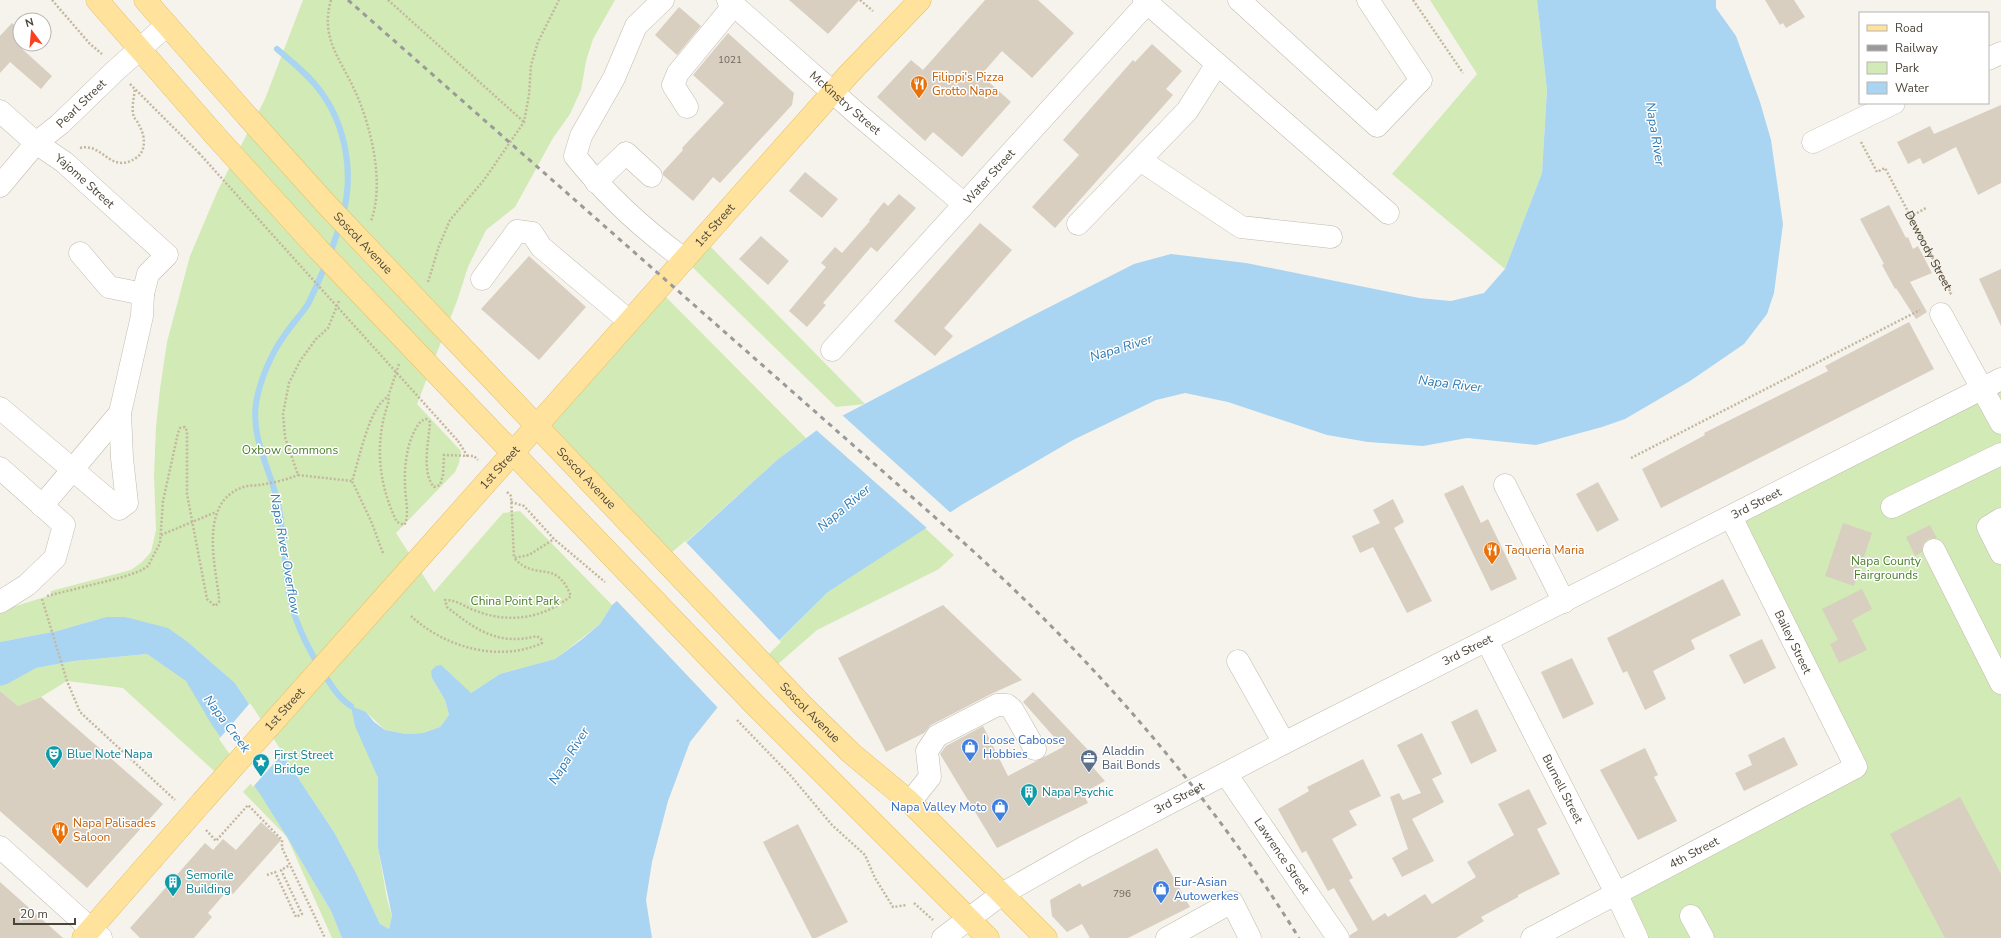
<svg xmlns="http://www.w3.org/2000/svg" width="2001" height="938" font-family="'Nunito Sans',sans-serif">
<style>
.green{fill:#d2eab5}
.water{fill:#a9d4f2}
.pier{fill:#f6f3ec}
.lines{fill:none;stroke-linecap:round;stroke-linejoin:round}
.stream{stroke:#a9d4f2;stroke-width:6}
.building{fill:#d8cfc1}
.minor-casing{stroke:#c2bbae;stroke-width:23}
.major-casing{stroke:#e6c16a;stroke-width:23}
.path{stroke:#c4b79f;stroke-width:2.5;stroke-dasharray:2 2;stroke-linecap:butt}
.minor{stroke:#fff;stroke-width:22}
.major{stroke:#ffe39c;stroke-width:22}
.rail{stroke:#9a9a9a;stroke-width:3;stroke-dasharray:5 5;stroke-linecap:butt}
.major-bridge-casing{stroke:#e6c16a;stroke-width:23;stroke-linecap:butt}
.path-bridge{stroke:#c4b79f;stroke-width:2.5;stroke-dasharray:2 2;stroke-linecap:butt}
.major-bridge{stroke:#ffe39c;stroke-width:22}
.labels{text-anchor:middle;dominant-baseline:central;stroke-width:3;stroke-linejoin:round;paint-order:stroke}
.number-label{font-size:10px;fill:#6e675b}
.food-label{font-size:12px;fill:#c56008;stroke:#fff;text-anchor:start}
.street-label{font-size:12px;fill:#4b4439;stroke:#fff}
.park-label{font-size:12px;fill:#4a7f2a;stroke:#fff}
.shop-label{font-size:12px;fill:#366cbe;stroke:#fff;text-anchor:start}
.service-label{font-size:12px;fill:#4e5e75;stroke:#fff;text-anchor:start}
.culture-label{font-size:12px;fill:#0d838f;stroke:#fff;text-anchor:start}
.water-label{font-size:13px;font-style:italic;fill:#2e7ab2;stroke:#fff}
</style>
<rect width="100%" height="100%" fill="#f6f3ec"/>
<g class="green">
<polygon points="303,0 615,0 593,39 586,61 581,90 570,114 553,138 515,207 486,230 468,267 457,301 417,404 461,451 459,463 455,472 396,533 434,592 503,513 520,511 612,605 600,624 555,659 500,674 471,693 458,683 432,678 445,700 449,715 440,727 423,733 406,734 385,730 366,712 371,761 378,778 378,848 387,899 392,917 389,929 380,924 356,873 334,832 235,683 189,643 125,617 106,617 57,631 0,642 0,611 51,595 51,591 131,570 142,562 151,552 156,530 154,476 156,427 160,389 167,342 190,256 218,190 265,99"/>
<polygon points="1430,0 1537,0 1547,90 1542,173 1505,269 1392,174 1477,74"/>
<polygon points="702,238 865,404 836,407 684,259"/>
<polygon points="658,289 806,438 777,460 665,561 537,425"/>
<polygon points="2001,380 2001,938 1637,938 1616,893 1855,767 1731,517"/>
<polygon points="925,528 954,555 939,569 817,630 770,671 760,660 828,592"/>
<polygon points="147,654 187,681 237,763 223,779 123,688 67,681 41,697 18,706 0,691 0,686 36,668 74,661"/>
<polygon points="254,780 331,911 342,938 332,938 287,837 243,792"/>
</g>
<polygon class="water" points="1537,0 1716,0 1716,8 1736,36 1760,102 1771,140 1783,224 1774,293 1767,314 1744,344 1690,381 1625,419 1602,427 1536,445 1467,438 1423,446 1368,442 1327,435 1228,402 1185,393 1156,400 1073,440 963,504 828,592 741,678 690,742 668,801 652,862 646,900 652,938 342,938 331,911 287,837 260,794 212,725 186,681 147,654 74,661 36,668 7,684 0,686 0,642 57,631 106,617 125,617 168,628 189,643 235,683 334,832 356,873 380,924 389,929 392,916 378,848 378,778 355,726 351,706 366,712 374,722 385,730 406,734 423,733 440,727 449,715 445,700 432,678 431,671 436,666 441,665 471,693 500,674 555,659 581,640 600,624 612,605 687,542 777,460 821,427 1024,320 1134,264 1171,254 1246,263 1419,298 1451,301 1484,293 1505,269 1542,173 1547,90"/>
<g class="pier">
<polygon points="841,414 952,514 928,529 815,429"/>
<polygon points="685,541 781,642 743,680 719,709 616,600"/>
<polygon points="250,703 283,753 253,787 219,739"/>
</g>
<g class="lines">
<g class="stream">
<path d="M277 49C292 62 309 75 321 92 346 126 354 174 343 214"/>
<polyline points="330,254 340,225"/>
<path d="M327 263C320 276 315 291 308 304 301 315 291 325 284 336 271 354 260 380 256 403 251 439 270 469 278 503 284 533 284 563 289 593 294 621 307 647 322 671 330 683 338 698 351 706"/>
</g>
</g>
<g class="building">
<polygon points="789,0 859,0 828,34"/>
<polygon points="985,0 1038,0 1074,33 1032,78 1002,51 981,75 1011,102 962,157 933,132 925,141 877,97 911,60 923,70"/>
<polygon points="1765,0 1794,0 1805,17 1786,28 1783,23 1780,25"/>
<polygon points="679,7 701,26 677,55 655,35"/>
<polygon points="12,23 20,30 20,47 52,76 41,89 10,62 0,73 0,36"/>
<polygon points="728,33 794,93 792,105 720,183 713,177 693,201 663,175 663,172 683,150 682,148 724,103 693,75"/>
<polygon points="1152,44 1182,71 1166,89 1173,95 1055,228 1032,207 1079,155 1063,140 1133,60 1135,62"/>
<polygon points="2001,105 2001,183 1978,195 1956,147 1923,164 1920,158 1908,164 1897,142 1930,126 1934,134"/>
<polygon points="805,172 838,199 822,218 789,191"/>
<polygon points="899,194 916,208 877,252 871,247 823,303 826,305 807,327 789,311 826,267 821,263 835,247 842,253 870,221 869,220 884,202 888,206"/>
<polygon points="1889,205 1906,238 1908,237 1913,249 1918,246 1932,273 1910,282 1927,312 1916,319 1896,288 1895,289 1882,265 1884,264 1860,219"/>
<polygon points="980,223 1012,250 944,328 953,336 935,356 894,321"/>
<polygon points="761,236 789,261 768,285 739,259"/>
<polygon points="529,256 586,307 539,360 481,309"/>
<polygon points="2001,269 2001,326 1979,279"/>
<polygon points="1909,322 1934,369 1661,508 1642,469 1705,435 1704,433 1828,371 1825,366"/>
<polygon points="1598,482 1619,520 1597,532 1576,494"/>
<polygon points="1463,485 1481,523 1488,519 1517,579 1491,591 1444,494"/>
<polygon points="1393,499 1404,522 1394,528 1432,601 1407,613 1373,547 1360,553 1352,536 1380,523 1373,510"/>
<polygon points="1843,523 1872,533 1854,586 1825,576"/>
<polygon points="1930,525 1937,538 1928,539 1923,544 1922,552 1915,556 1906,537"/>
<polygon points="1723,579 1741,615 1691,640 1695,649 1653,671 1666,699 1645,710 1627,671 1623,673 1607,638"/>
<polygon points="1862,589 1872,609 1852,620 1867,650 1839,663 1830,644 1838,640 1822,609"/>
<polygon points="943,605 1022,680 991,694 931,725 924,733 886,752 838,658"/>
<polygon points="1762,639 1776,668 1744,684 1729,655"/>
<polygon points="1572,658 1594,704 1563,719 1541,672"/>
<polygon points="0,691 18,706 41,697 163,804 87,888 0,811"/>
<polygon points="1033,692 1089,751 1083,756 1105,781 1083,793 1088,803 997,848 940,754 946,746 983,726 1008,776 1063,747 1023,702"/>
<polygon points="1477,709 1497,751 1471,764 1451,722"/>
<polygon points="1422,733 1442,774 1432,779 1444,802 1412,819 1434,861 1402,877 1392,858 1408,849 1390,797 1399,793 1403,800 1421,793 1397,745"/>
<polygon points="1784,737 1798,765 1744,791 1735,773 1752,765 1748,755"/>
<polygon points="1645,748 1658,775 1654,777 1677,821 1638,840 1600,770"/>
<polygon points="1363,759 1381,796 1349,811 1357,825 1332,839 1353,878 1349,880 1373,921 1385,913 1388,917 1425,894 1432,904 1476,877 1467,862 1514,835 1498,804 1529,789 1547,824 1537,829 1560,874 1518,895 1518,897 1481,917 1484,921 1456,938 1350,938 1350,935 1358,930 1334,888 1328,891 1306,851 1302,853 1278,809 1309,791 1307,787"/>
<polygon points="1960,797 2001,874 2001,938 1945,938 1890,834"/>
<polygon points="261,822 281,840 233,894 228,890 208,913 212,917 194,938 140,938 130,928 205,843 213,850 223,839 236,850"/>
<polygon points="798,824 848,922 816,938 812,938 763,842"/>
<polygon points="1157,848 1190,907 1128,938 1090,938 1082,924 1067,932 1052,916 1050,900 1080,883 1082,887"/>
<polygon points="0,882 63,938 0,938"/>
</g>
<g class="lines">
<g class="minor-casing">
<g id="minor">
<path d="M663 0 636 26 614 78 581 136 575 156C606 195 643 229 684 259"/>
<path id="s2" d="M728 0 854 111 964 204"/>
<polyline points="1144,0 1388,213"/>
<polyline points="1239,0 1377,126 1421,80 1368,0"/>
<polyline points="1988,59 2001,53"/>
<polyline points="687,107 673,85 678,73 734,5"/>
<path id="s3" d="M0 111 36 143 64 162 167 255 148 274 143 294 109 287 80 253"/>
<polyline points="1813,142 1894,103"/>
<polyline points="1140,160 1241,227 1331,237"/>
<polyline points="596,182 626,153 651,176"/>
<path id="s4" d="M0 186 36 143 60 124 116 70 167 25"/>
<polyline points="1078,224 1187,111 1217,64"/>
<polyline points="482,279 517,231 532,233 541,247 629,321"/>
<polyline points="1941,314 2001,423"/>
<path id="s5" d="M832 350 1147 3"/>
<polyline points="0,408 119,509 127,503 122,458 120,413 142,316 143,294"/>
<polyline points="0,468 64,525 55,558 27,585 0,602"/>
<polyline points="1505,485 1564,602"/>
<polyline points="42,506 120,413"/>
<polyline points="1892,507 2001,454"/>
<polyline points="2001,519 1988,527 2001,553"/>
<polyline points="1934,550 2001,683"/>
<path id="s6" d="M1487 641 1616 893 1637 938"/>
<polyline points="1238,661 1284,743"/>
<path id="s7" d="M1226 774 1338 938"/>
<polyline points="910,802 930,777 927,751 937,736 997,705 1007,705 1012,709 1035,749"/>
<polyline points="0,847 101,938"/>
<polyline points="1691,916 1703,938"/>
<path id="s8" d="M943 938 1002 894 1083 848 1284 743 2001 379"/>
<polyline points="1167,938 1232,902 1250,938"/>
<path id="s9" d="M1532 938 1856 767 1731 517"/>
</g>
</g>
<g class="major-casing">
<g id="major">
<polyline points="97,0 212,132"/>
<polyline points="145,0 247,116"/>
<path id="s10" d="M474 360 802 705 851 753 910 802 1046 938"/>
<polyline points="460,398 754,704 988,938"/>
<path id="s11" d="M414 564 848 75 920 0"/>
<polyline points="83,938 202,802"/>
</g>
</g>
<g class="path">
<polyline points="52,0 90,44 102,54"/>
<path d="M331 0C320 38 340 58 355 91 371 126 385 183 371 221"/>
<polyline points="388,0 524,122"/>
<polyline points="860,0 873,11"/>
<polyline points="1413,0 1463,73"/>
<polyline points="130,84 199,153"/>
<path id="s1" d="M1861 142 1877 172 1885 168 1951 293 1949 294"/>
<path d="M80 148C103 142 110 175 136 158 147 151 145 135 139 125 138 122 135 119 134 117 131 109 134 97 135 89"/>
<polyline points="1910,217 1926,208"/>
<polyline points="428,282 439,246 450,220 484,180 524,122 529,95 531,65 538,42 559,0"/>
<polyline points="339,301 328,328 316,339 300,361 289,383 283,414 285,437 298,475 352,481"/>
<path d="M399 364 388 397 389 401C374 441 378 484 397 522L404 525C410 518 405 496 405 486 404 465 407 438 421 421L426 419 430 422C429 440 421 472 434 487L440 485 443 475 444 455 474 456 478 460"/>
<polyline points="458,441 468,457"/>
<polyline points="1631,458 1920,310"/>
<polyline points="507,492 511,496 514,558"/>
<polyline points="511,502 524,506 554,539 605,582"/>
<polyline points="161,535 216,512"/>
<path d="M383 553 371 521 352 481C359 461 369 406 388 397"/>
<path d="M47 596 123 577 140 571 148 566 160 543 163 501 178 433 180 428 185 427 187 431V494L207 599 215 606 219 602V596C214 561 199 498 247 486 251 485 255 486 259 485 272 483 286 480 298 475"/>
<polyline points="42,599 67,681 80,712 175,800"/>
<path d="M411 616C444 647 499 663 542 643L541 639 537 636C498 646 476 630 447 607L445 600C457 600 463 606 474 610 507 624 543 619 571 596 555 557 537 583 514 558L529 555 554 539"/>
<polyline points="737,720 791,776 832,825 865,855 875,878 893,907 907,905"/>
<polyline points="206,830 216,841 248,805 282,840 282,848 325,938"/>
<polyline points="267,875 275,872 296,917 302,914 281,870 290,865"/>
<polyline points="914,903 933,920"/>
</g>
<use href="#minor" class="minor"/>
<use href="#major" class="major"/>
<path class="rail" d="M348 0 963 542C1093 659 1207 790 1299 938"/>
<g class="major-bridge-casing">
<g id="major-bridge">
<path id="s12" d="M247 116 327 205 474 360"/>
<polyline points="212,132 318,249 460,398"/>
<path id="s13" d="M202 802 414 564"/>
</g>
</g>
<polyline class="path-bridge" points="199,153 458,441"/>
<use href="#major-bridge" class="major-bridge"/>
</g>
<defs>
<g id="restaurant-pin" transform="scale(0.9)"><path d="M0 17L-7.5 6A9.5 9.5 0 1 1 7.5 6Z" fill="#e8710a" stroke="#fff"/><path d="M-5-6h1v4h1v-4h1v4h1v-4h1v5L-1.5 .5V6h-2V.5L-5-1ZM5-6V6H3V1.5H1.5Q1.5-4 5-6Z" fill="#fff"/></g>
<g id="shop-pin" transform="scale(0.9)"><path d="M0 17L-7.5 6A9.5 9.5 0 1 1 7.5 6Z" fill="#3f7fe0" stroke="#fff"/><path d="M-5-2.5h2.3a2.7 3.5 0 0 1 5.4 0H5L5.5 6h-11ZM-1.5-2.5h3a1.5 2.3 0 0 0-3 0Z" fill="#fff"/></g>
<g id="theatre-pin" transform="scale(0.9)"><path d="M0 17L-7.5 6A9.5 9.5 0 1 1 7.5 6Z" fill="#0f9aa8" stroke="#fff"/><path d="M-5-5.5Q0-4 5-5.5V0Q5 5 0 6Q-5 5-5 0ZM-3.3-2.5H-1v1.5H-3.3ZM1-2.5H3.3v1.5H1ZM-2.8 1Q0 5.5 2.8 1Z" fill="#fff"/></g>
<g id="office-pin" transform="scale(0.9)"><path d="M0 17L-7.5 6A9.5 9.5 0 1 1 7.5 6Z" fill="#5c6f8a" stroke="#fff"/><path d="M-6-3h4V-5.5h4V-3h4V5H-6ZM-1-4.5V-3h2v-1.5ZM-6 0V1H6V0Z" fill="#fff"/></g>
<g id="sight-pin" transform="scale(0.9)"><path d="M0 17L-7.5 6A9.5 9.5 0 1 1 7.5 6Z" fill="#0f9aa8" stroke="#fff"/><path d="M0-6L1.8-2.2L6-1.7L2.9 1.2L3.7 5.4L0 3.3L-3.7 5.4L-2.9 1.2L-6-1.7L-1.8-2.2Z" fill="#fff"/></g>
<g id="building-pin" transform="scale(0.9)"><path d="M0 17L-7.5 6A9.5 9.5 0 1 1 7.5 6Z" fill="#0f9aa8" stroke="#fff"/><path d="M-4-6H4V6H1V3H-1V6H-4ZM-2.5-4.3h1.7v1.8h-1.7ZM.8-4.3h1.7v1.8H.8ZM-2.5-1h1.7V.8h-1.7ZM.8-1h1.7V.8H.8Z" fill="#fff"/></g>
</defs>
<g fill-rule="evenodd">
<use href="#restaurant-pin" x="919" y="84"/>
<use href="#restaurant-pin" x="1492" y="550"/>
<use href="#shop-pin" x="970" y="747"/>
<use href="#theatre-pin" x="54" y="754"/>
<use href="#office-pin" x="1089" y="758"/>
<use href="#sight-pin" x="261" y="762"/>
<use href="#building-pin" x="1029" y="792"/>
<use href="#shop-pin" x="1000" y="807"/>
<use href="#restaurant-pin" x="60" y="830"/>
<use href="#building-pin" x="173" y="882"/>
<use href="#shop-pin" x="1161" y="889"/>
</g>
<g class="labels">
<g class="number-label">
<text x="730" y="60">1021</text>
<text x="1122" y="894">796</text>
</g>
<g class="food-label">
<text x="932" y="77">Filippi's Pizza<tspan x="932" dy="14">Grotto Napa</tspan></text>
<text x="1505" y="550">Taqueria Maria</text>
<text x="73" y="823">Napa Palisades<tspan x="73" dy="14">Saloon</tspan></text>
</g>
<g class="street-label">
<text stroke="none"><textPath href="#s4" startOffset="116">Pearl Street</textPath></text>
<text stroke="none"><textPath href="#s2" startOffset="156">McKinstry Street</textPath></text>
<text stroke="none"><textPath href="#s5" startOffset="234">Water Street</textPath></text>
<text stroke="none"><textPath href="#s3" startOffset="110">Yajome Street</textPath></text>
<text stroke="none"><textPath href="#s11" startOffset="453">1st Street</textPath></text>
<text stroke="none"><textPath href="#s12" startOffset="172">Soscol Avenue</textPath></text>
<text stroke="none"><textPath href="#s1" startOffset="136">Dewoody Street</textPath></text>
<text stroke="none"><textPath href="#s11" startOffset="129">1st Street</textPath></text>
<text stroke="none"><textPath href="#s10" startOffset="163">Soscol Avenue</textPath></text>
<text stroke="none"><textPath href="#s8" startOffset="923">3rd Street</textPath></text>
<text transform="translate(1793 642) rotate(64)">Bailey Street</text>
<text stroke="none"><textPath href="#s8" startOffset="599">3rd Street</textPath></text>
<text stroke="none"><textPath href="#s13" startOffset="124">1st Street</textPath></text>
<text stroke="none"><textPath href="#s10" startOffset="487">Soscol Avenue</textPath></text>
<text stroke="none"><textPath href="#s6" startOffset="166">Burnell Street</textPath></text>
<text stroke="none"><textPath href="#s8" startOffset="275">3rd Street</textPath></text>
<text stroke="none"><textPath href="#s9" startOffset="183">4th Street</textPath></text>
<text stroke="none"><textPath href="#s7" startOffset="99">Lawrence Street</textPath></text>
</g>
<g class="park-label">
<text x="290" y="450">Oxbow Commons</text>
<text x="1886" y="561">Napa County<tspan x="1886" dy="14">Fairgrounds</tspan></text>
<text x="515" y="601">China Point Park</text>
</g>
<g class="shop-label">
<text x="983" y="740">Loose Caboose<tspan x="983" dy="14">Hobbies</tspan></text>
<text x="987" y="807" text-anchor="end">Napa Valley Moto</text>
<text x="1174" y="882">Eur-Asian<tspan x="1174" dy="14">Autowerkes</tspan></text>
</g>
<g class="service-label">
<text x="1102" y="751">Aladdin<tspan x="1102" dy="14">Bail Bonds</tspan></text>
</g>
<g class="culture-label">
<text x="67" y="754">Blue Note Napa</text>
<text x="274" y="755">First Street<tspan x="274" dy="14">Bridge</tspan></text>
<text x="1042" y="792">Napa Psychic</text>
<text x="186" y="875">Semorile<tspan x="186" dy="14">Building</tspan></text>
</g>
<g class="water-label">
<text transform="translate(1655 134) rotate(81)">Napa River</text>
<text transform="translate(1121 348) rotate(-17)">Napa River</text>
<text transform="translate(1450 384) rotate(7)">Napa River</text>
<text transform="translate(844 508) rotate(-40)">Napa River</text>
<text transform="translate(285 554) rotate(80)">Napa River Overflow</text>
<text transform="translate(227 724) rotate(53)">Napa Creek</text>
<text transform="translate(569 756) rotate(-58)">Napa River</text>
</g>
</g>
<rect x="1859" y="12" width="130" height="92" fill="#ffffff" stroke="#b7b4b0"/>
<rect x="1867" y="25" width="20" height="6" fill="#ffe39c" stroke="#b7b4b0"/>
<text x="1895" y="32" font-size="12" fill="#4b4439">Road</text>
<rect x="1867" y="45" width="20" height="6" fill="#9a9a9a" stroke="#b7b4b0"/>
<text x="1895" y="52" font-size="12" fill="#4b4439">Railway</text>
<rect x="1867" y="62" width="20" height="12" fill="#d2eab5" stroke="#b7b4b0"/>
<text x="1895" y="72" font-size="12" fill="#4b4439">Park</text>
<rect x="1867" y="82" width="20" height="12" fill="#a9d4f2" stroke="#b7b4b0"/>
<text x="1895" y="92" font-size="12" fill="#4b4439">Water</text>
<g transform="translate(32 32) rotate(344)"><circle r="19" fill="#ffffff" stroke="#b7b4b0"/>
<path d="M0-3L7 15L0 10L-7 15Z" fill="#fc3f1d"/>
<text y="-6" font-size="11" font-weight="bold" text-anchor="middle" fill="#4b4439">N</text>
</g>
<path d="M14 918v6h61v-6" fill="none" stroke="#4b4439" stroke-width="2"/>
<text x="20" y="918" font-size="12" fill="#4b4439" stroke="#ffffff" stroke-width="3" paint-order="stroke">20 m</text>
</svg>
